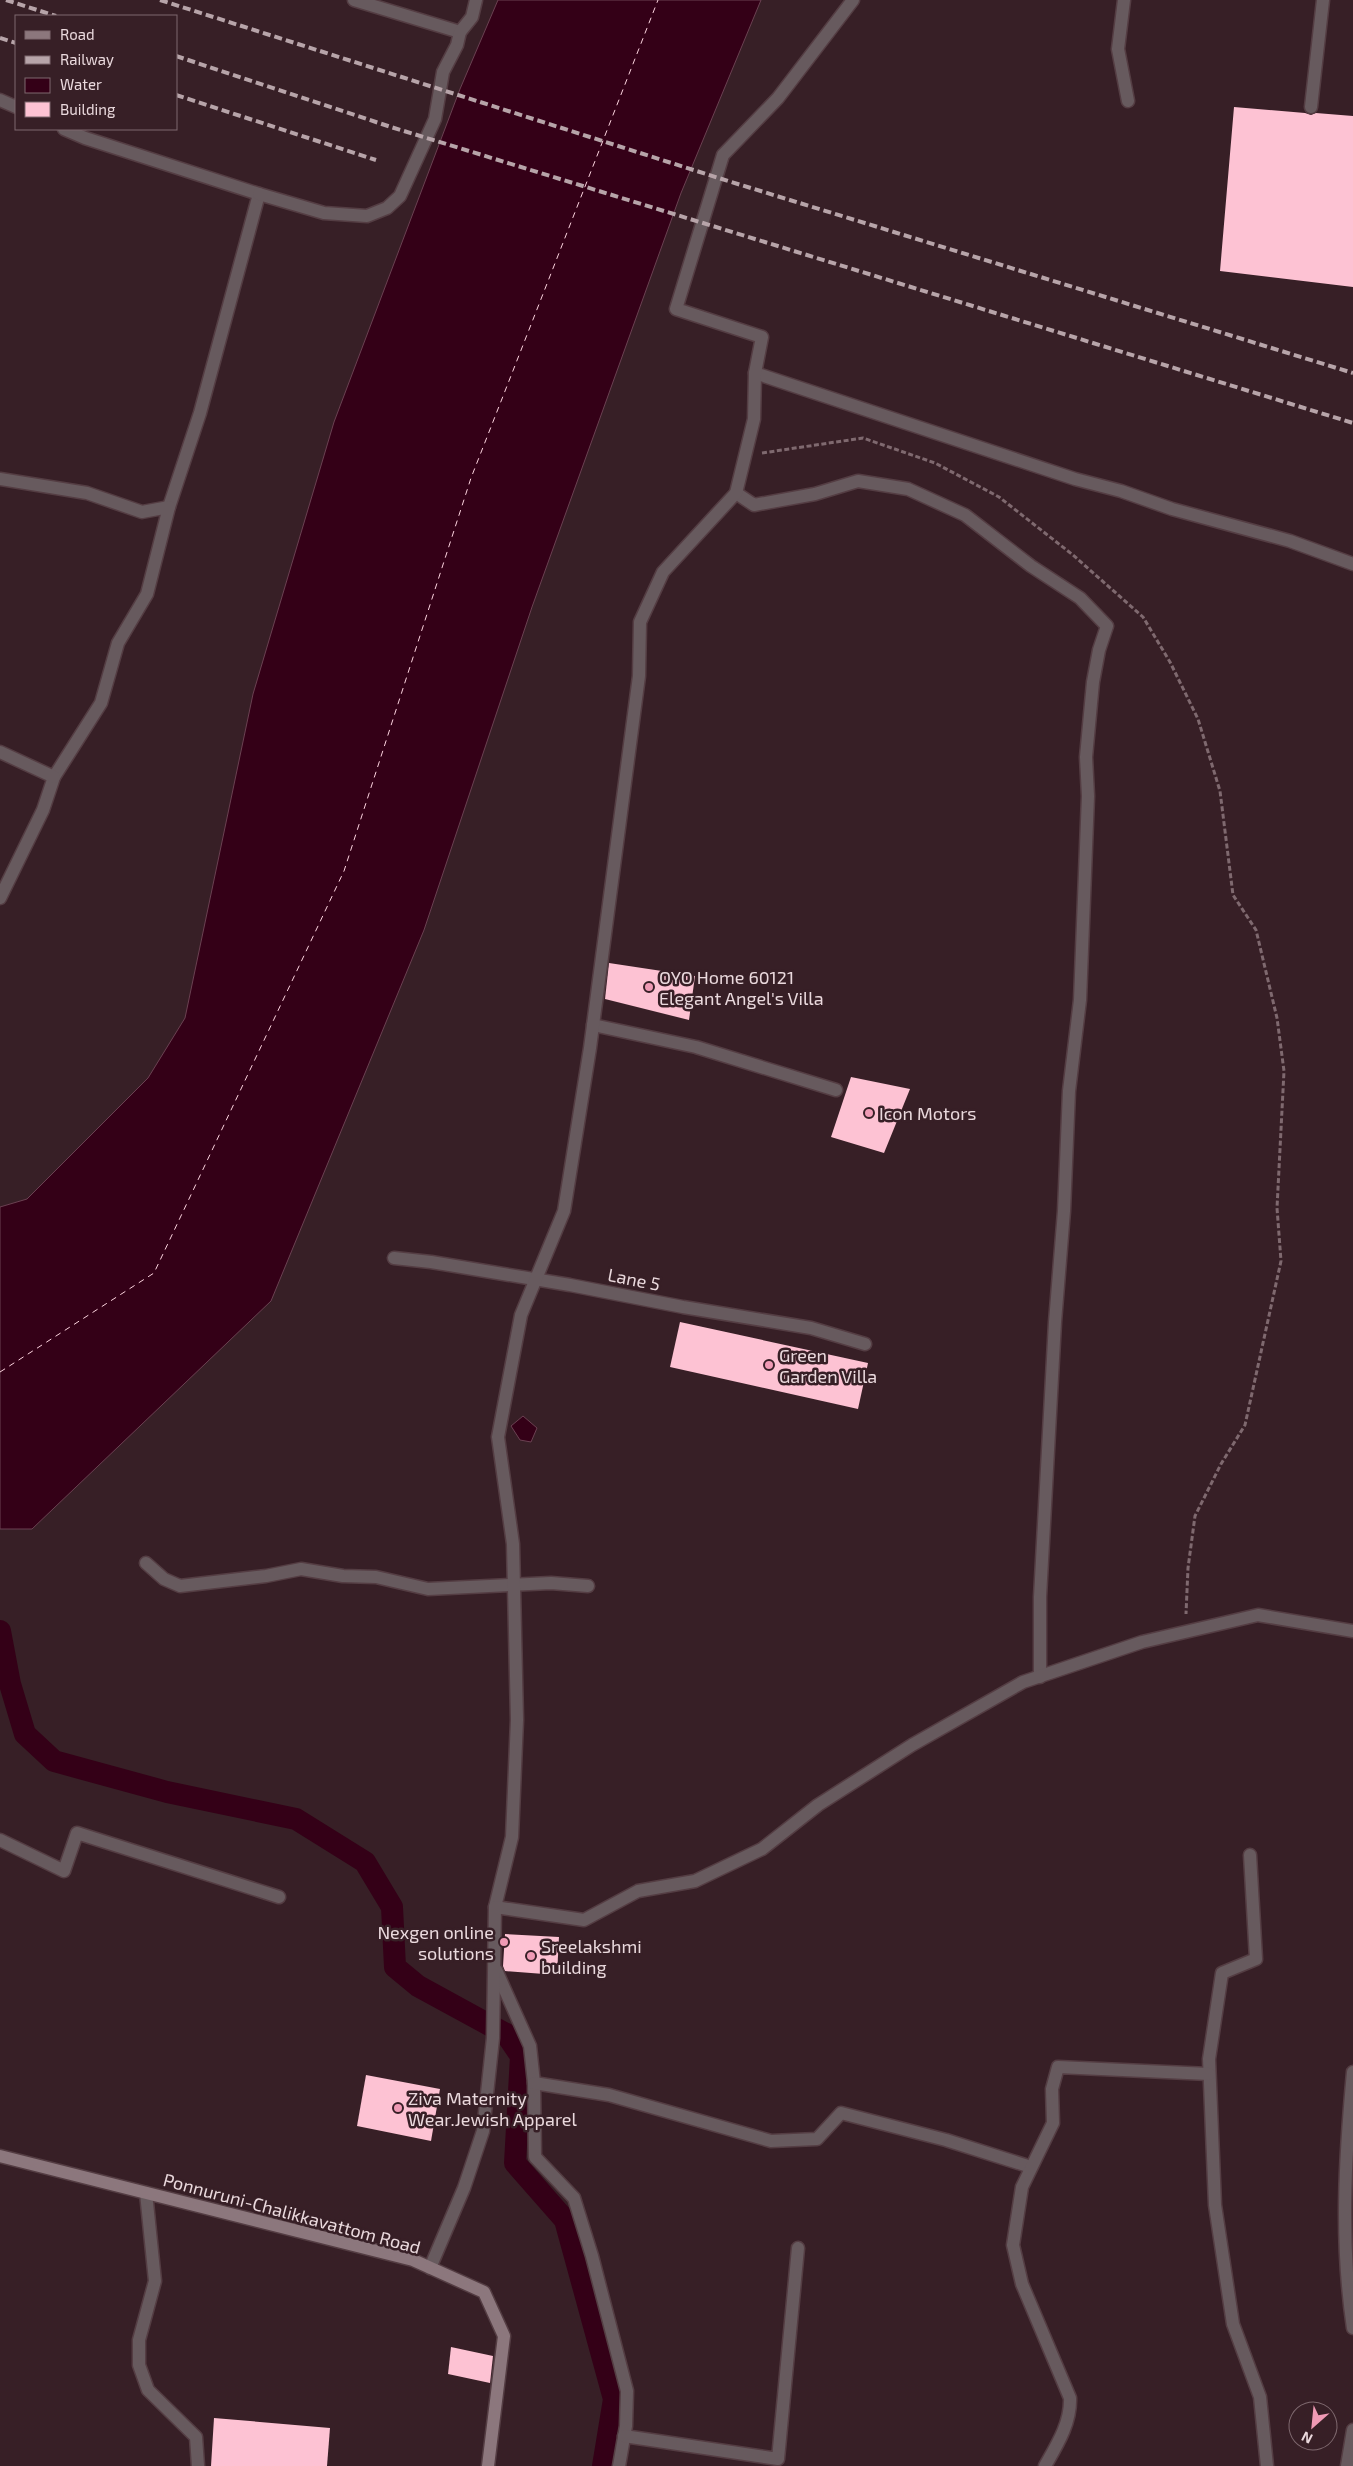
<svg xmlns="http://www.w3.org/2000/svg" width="1353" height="2466" font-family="'Exo 2',sans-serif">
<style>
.water{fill:#340017;stroke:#6b4152}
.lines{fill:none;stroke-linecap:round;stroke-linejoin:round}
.canal{stroke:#340017;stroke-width:22}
.ferry{stroke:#fcd4df;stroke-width:1;stroke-dasharray:6 5;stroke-linecap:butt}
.building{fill:#fdc2d3}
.street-casing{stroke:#543d43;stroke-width:15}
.secondary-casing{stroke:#543d43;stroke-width:15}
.path{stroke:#7f696f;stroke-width:3;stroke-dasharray:5 2.5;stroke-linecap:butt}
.street{stroke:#675a5e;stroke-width:12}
.secondary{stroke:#8c777d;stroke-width:12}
.rail{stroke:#b7a4a9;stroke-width:4;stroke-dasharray:8 4;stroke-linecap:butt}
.poi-dot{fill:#f09ab5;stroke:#371f26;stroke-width:2}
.labels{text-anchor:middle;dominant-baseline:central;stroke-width:5;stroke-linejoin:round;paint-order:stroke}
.poi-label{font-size:18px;fill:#ead9dd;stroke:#371f26;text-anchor:start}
.street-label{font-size:18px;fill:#ead9dd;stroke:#371f26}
</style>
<rect width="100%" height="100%" fill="#371f26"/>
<g class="water">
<polygon points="498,0 761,0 681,193 532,607 424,930 271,1301 32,1529 0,1529 0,1207 27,1199 148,1078 185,1018 253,694 334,422 460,89"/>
<polygon points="523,1416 537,1428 531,1442 520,1440 511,1426"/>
</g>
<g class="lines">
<polyline class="canal" points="0,1631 10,1684 25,1734 54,1761 167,1792 296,1819 365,1862 392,1907 395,1967 418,1986 506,2034 521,2056 515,2163 565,2220 614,2399 603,2466"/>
<polyline class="ferry" points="0,1372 154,1273 344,871 471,478 658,0"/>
</g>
<g class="building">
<polygon points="1234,107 1305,113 1311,115 1316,113 1353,116 1353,287 1220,271"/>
<polygon points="609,963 695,976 689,1020 605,999"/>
<polygon points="851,1077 910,1089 884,1153 831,1137"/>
<polygon points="680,1322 868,1363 858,1409 670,1367"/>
<polygon points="505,1934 559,1937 557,1975 505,1971 503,1966"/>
<polygon points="366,2075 440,2089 431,2141 357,2126"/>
<polygon points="451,2347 493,2356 490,2383 448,2374"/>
<polygon points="214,2418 330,2428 327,2466 211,2466"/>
</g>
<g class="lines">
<g class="street-casing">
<g id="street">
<polyline points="354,0 460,32"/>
<polyline points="1124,0 1118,49 1128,101"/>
<polyline points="0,100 16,107"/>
<polyline points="1311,107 1323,0"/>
<polyline points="64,129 85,138 259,194 200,413 169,507"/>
<polyline points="259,194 324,213 367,216 387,208 400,196 435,119 443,72 457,45 460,32 472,17 476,0"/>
<polyline points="755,373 1075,479 1121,491 1172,509 1290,541 1353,564"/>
<polyline points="0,479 87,493 142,512 169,507 147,594 118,643 101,703 54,777 43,810 0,898"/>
<polyline points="736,493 754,505 815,494 858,481 908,489 965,515 1031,566 1080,598 1107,626 1099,650 1093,682 1086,757 1088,796 1080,1000 1069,1091 1064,1211 1055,1322 1040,1597 1040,1677"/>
<polyline points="0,752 54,777"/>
<polyline points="593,1025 696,1047 836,1090"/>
<polyline points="394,1258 431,1262 570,1285 683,1307 811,1328 865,1344"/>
<polyline points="146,1563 164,1579 180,1586 266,1576 301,1569 343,1576 376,1577 428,1589 551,1583 588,1586"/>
<polyline points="0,1840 64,1871 77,1833 279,1897"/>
<polyline points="1250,1855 1256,1959 1222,1973 1209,2059 1215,2205 1233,2324 1260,2397 1267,2466"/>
<polyline points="495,1907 512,1837 517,1720 513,1544 498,1437 521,1315 564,1211 590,1048 639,676 640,622 663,572 736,493 754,419 755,373 762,337 676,309 723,155 778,98 853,0"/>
<polyline points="496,1970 530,2046 534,2083 535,2157 574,2198 592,2256 627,2391 626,2426 619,2466"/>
<path d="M1353 2072C1345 2158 1340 2242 1353 2328"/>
<polyline points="534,2083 609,2095 771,2141 817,2139 841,2113 946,2140 1031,2167"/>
<polyline points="146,2193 155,2281 139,2340 139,2365 148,2390 196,2437 198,2466"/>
<polyline points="430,2268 464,2188 483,2131 493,2038 495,1907 584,1920 638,1891 695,1881 762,1849 818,1805 912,1745 1023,1682 1142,1642 1258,1615 1353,1631"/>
<polyline points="624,2436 778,2459 798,2248"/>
<path d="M1045 2466C1057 2445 1071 2423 1070 2398L1022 2284 1013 2245 1022 2187 1053 2123 1052 2089 1058 2067 1209 2074"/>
<polyline points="1347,2466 1353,2430"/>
</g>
</g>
<g class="secondary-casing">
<polyline id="secondary" points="0,2156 413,2260 484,2292 504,2336 488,2466"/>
</g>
<polyline class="path" points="762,453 863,438 935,463 999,497 1073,555 1143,617 1170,662 1198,719 1220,791 1233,895 1256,930 1277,1018 1284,1071 1277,1208 1281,1261 1245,1425 1221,1464 1195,1516 1188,1568 1186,1614"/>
<use href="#street" class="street"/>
<use href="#secondary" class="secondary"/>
<g class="rail">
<polyline points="6,0 56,16"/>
<polyline points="160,0 728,181 1353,373"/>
<polyline points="0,38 16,43"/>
<polyline points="176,56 391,127 1353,423"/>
<polyline points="176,95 376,160"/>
</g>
</g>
<g class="poi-dot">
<circle cx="649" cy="987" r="5"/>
<circle cx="869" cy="1113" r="5"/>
<circle cx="769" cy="1365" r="5"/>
<circle cx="504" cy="1942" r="5"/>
<circle cx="531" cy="1956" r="5"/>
<circle cx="398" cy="2108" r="5"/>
</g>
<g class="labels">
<g class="poi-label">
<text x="659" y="977">OYO Home 60121<tspan x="659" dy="21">Elegant Angel's Villa</tspan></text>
<text x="879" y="1113">Icon Motors</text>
<text x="779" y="1355">Green<tspan x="779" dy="21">Garden Villa</tspan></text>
<text x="494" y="1932" text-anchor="end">Nexgen online<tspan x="494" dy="21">solutions</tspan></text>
<text x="541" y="1946">Sreelakshmi<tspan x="541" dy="21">building</tspan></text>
<text x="408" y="2098">Ziva Maternity<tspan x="408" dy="21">Wear.Jewish Apparel</tspan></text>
</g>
<g class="street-label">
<text transform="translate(634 1279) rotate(11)">Lane 5</text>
<text transform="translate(292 2213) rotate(15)">Ponnuruni-Chalikkavattom Road</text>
</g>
</g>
<rect x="15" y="15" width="162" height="115" fill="#371f26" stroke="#7f696f"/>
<rect x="25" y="31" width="25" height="8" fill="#8c777d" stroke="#7f696f"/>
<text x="60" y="40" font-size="15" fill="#ead9dd">Road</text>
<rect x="25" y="56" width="25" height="8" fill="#b7a4a9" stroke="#7f696f"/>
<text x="60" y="65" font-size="15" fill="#ead9dd">Railway</text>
<rect x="25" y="78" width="25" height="15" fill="#340017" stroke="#7f696f"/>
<text x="60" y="90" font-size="15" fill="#ead9dd">Water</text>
<rect x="25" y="102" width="25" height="15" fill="#fdc2d3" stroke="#7f696f"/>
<text x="60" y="115" font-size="15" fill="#ead9dd">Building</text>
<g transform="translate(1313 2426) rotate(207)"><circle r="24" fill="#371f26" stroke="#7f696f"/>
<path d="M0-4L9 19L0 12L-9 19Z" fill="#f09ab5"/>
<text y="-8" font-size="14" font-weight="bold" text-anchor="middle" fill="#ead9dd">N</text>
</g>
</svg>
